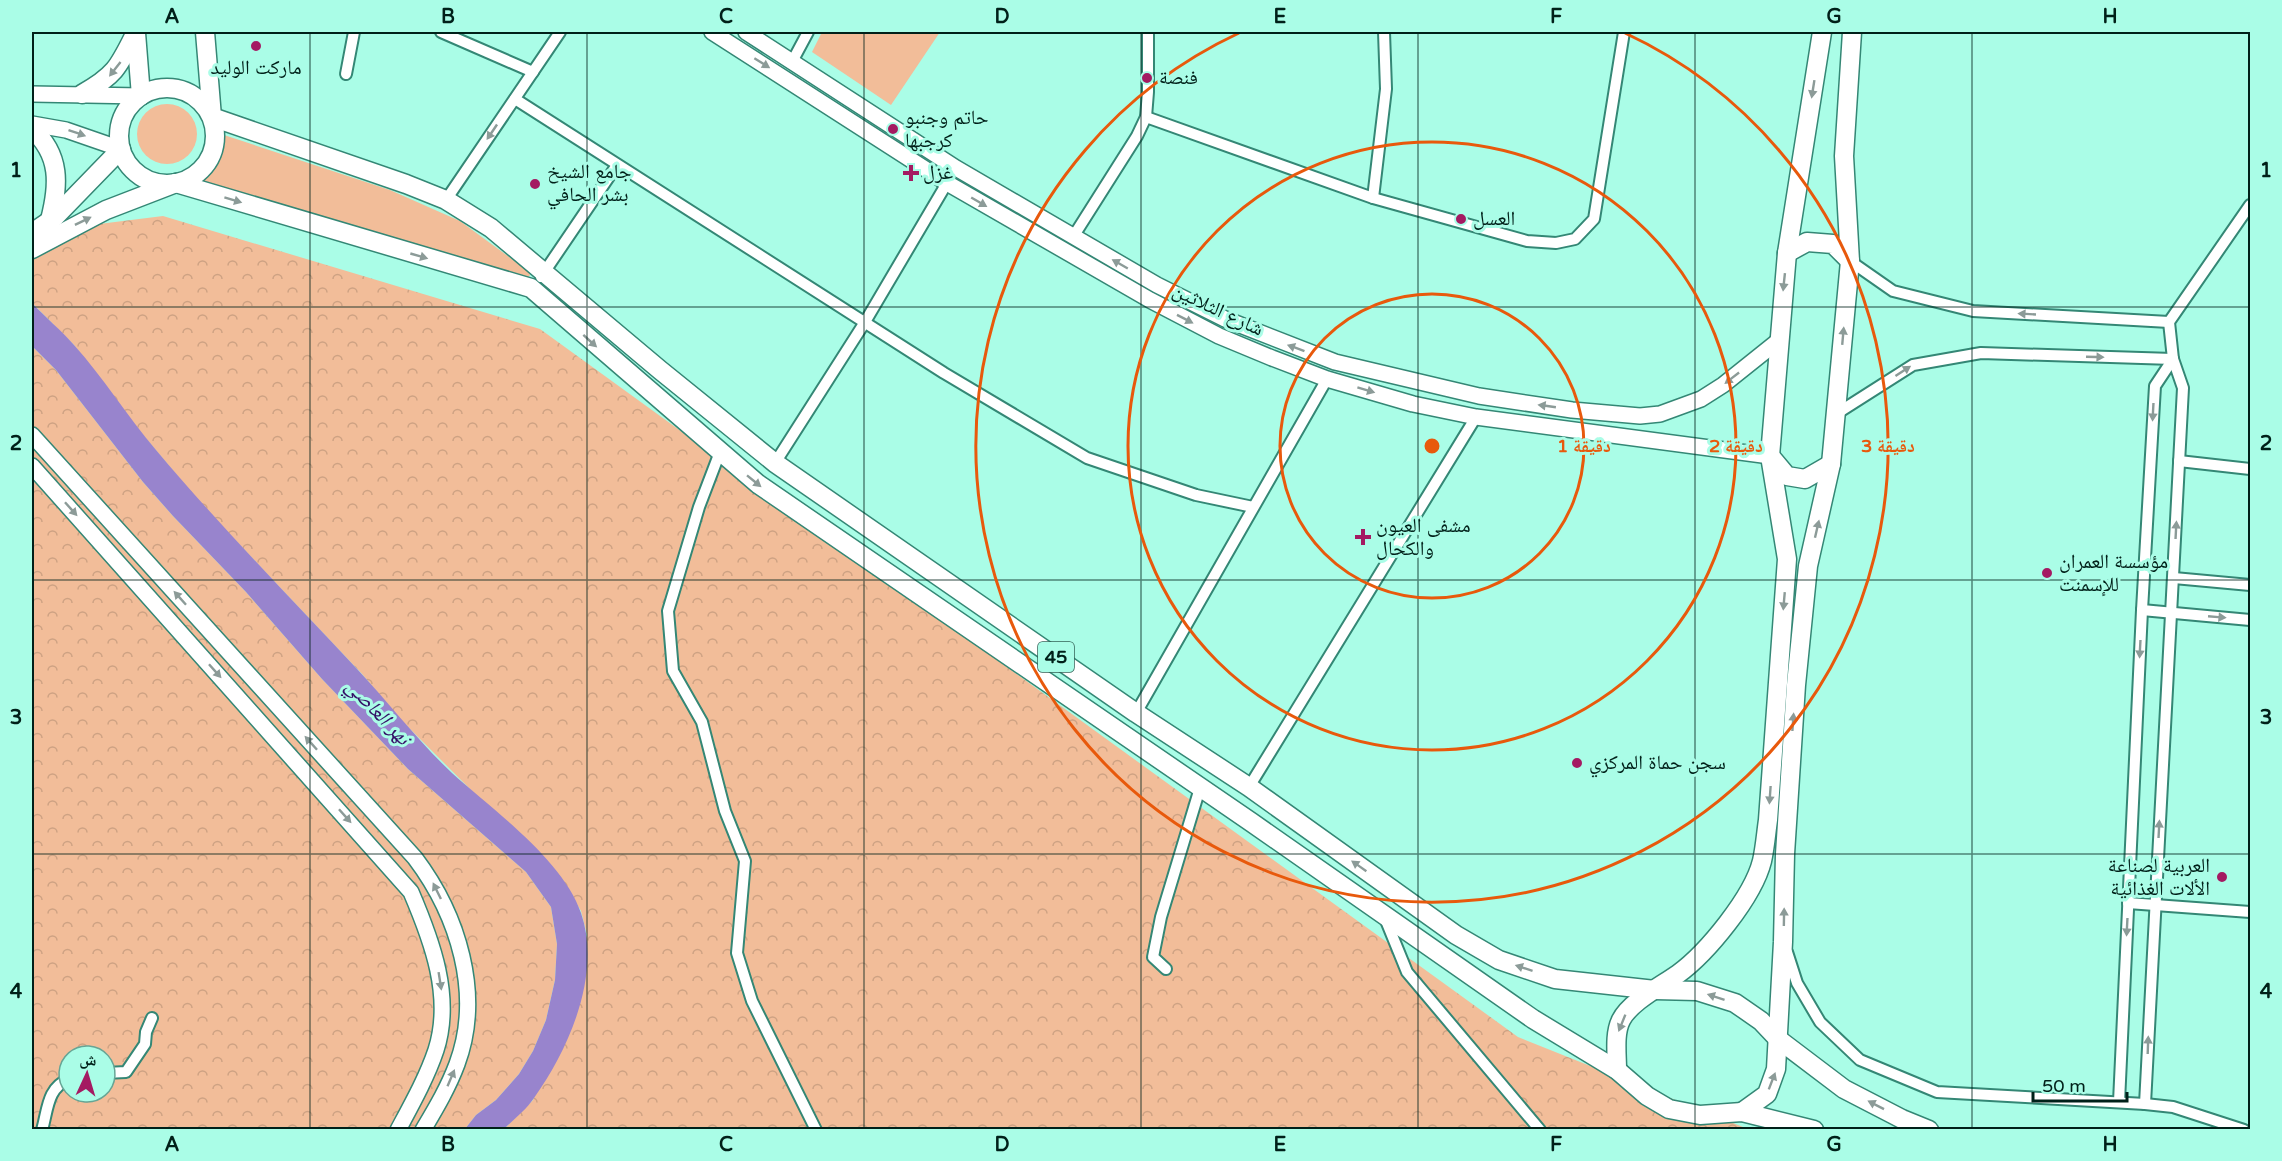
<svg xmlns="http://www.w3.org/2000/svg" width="2282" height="1161" font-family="'Varela Round','Noto Naskh Arabic',sans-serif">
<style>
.grass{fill:#f2bd99}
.forest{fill:url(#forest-crowns);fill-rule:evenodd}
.water{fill:#9884cd}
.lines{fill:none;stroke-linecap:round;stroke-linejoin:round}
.minor-casing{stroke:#348775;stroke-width:14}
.secondary-casing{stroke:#348775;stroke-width:18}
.primary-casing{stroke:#348775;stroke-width:21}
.trunk-casing{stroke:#348775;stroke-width:21}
.minor{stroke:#fff;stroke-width:10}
.secondary{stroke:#fff;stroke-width:15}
.primary{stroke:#fff;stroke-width:18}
.trunk{stroke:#fff;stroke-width:18}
.oneway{fill:#8c9b98}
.grid{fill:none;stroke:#002019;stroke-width:1.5;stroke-opacity:0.55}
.ring{fill:none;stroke:#e8590c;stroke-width:3}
.poi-dot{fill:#a41a62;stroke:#aafde7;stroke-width:2}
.labels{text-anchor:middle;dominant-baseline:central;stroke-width:6;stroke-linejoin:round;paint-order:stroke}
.shield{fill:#aafde7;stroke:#336257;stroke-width:1.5}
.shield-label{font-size:18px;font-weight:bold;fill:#002019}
.poi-label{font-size:20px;fill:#002019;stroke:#aafde7;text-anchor:start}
.street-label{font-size:20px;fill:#002019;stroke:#aafde7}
.water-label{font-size:21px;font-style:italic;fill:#340e66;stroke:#aafde7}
.centre{fill:#e8590c;stroke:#aafde7;stroke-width:3}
.ring-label{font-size:18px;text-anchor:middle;font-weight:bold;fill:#e8590c;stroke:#aafde7;stroke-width:6;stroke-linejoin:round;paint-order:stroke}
.neatline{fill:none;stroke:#002019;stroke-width:2}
.grid-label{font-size:20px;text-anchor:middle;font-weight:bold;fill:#002019}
</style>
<defs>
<pattern id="forest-crowns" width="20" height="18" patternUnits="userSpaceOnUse" patternTransform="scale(1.5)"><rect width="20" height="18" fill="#f2bd99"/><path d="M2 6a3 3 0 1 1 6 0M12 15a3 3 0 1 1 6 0" fill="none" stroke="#cea283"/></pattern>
</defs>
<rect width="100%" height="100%" fill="#aafde7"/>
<g class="grass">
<polygon points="822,32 940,32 891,105 812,52"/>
<circle cx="167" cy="134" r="30"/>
<path d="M221 134 390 190 460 221 531 273 528 278 196 179C210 165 219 154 221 134Z"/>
</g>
<g class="forest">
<polygon points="163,216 540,329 1518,1037 1748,1129 504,1129 533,1100 587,935 581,911 565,884 401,720 362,674 202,505 138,429 74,345 32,303 32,226 91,225"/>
<path d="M32 346 56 370 143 482 173 516 246 592 322 679 408 769 526 872 551 907 557 944 555 980 546 1020 533 1051 519 1074 496 1100 476 1115 465 1129H32ZM69 1056H105V1092H69Z"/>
</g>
<path class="water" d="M32 303C45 317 61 330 74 345 103 377 127 416 156 450 220 526 290 597 358 670 390 704 418 741 452 773 493 810 563 860 581 913 602 974 569 1049 534 1098 526 1110 514 1119 504 1129H465L476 1115 496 1100 519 1074 533 1051 546 1020 555 980 557 944 551 907 526 872 408 769 322 679 246 592 173 516 143 482 56 370 32 346Z"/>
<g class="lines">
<g class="minor-casing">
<g id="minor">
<polyline points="441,32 533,72"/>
<polyline points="793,60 808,32"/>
<polyline points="346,74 354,32"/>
<polyline points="515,99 944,373 1087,458 1196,495 1253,507"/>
<polyline points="1146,117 1373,198 1527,241 1556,243 1575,239 1594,219 1624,32"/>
<polyline points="1373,198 1386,89 1384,32"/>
<polyline points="446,200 560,32"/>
<polyline points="1073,237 1137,136 1146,117 1148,92 1148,32"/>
<polyline points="1850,261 1893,291 1973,311 2169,322"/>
<polyline points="541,277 617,165"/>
<polyline points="1836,414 1913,365 1981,353 2173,359"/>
<polyline points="720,452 699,507 668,611 673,671 702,722 725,811 745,861 737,953 752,1001 816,1130"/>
<polyline points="2179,461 2250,469"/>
<polyline points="775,463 865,322 947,183"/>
<polyline points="2174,578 2250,585"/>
<polyline points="2142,610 2250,620"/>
<polyline points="1136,713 1327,379"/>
<polyline points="1249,787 1476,417"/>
<polyline points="2128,903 2250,912"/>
<polyline points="1385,918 1407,972 1540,1130"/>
<polyline points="1787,952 1797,983 1820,1022 1860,1060 1937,1092 2145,1104 2173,1107 2244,1130"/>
<polyline points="1166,969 1153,957 1161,917 1200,788"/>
<polyline points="105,1073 126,1072 145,1044 146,1032 152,1018"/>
<polyline points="2119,1102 2142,610 2155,386 2173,359"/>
<polyline points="2145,1104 2183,388 2173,359 2169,322 2250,205"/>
<path d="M42 1130C48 1109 47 1088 69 1079"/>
</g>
</g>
<g class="secondary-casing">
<g id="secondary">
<polyline points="712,32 947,183 1150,300 1219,336 1272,358 1327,379 1413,404 1476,417 1770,456"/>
<polyline points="746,32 956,168 1157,285 1225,319 1335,362 1479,396 1572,410 1640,416 1660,414 1701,399 1723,385 1778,341"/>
<polyline points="32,94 141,96"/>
<polyline points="32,124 66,130 121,149"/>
<path d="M32 435 415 858C458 915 483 994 457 1064 448 1088 436 1108 423 1130"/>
<path d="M32 466 411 892C432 941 453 997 436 1050 427 1077 412 1104 398 1130"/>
</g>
</g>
<g class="primary-casing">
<g id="primary">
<path d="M32 129C61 155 59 185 50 220"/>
<polyline points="32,233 54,218 121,149"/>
<polyline points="32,249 106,210 176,183"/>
<polyline points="1787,253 1807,242 1833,244 1850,261"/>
<polyline points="1771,457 1787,476 1805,479 1831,464"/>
<path d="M1617 1070C1617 1054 1614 1034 1621 1020 1630 1002 1661 986 1678 974 1707 953 1753 897 1762 861 1765 848 1766 834 1768 820L1787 559 1770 456 1787 253 1822 32"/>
<polyline points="1742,1112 1767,1094 1776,1069 1783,942 1785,854 1796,685 1808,566 1831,464 1850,261 1844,156 1852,32"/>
</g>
</g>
<g class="trunk-casing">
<g id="trunk">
<polyline points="205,32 212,117 406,184 446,200 491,228 660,370 775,463 1136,713 1249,787 1456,935 1499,960 1555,979 1655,990 1697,991 1735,1003 1761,1021 1778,1039 1844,1089 1902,1119 1929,1130"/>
<polyline points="136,33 141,96"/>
<circle cx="167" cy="136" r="48"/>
<path d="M82 94C116 75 119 66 136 32"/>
<polyline points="176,183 531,288 758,484 1251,822 1533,1019 1617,1070 1647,1096 1669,1109 1700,1115 1742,1112 1814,1130"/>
</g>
</g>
<use href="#minor" class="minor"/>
<use href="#secondary" class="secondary"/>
<use href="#primary" class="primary"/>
<use href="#trunk" class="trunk"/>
</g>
<defs><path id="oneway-solid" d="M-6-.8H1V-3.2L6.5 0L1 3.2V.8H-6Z" transform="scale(1.5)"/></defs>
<g class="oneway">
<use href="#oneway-solid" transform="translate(762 63) rotate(32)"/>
<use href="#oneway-solid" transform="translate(115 69) rotate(128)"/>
<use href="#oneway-solid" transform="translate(1813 89) rotate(99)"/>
<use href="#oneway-solid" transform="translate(492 132) rotate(124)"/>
<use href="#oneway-solid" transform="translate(77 133) rotate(19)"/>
<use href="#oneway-solid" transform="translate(233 200) rotate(17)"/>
<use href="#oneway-solid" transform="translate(979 202) rotate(30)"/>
<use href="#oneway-solid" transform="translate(83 221) rotate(-26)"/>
<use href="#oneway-solid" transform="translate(419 256) rotate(16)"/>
<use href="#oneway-solid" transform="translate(1120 264) rotate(-150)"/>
<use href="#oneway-solid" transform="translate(1784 282) rotate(96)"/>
<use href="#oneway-solid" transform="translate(2027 314) rotate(-177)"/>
<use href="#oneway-solid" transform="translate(1185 319) rotate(27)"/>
<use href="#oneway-solid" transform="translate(1843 336) rotate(-85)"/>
<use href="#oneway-solid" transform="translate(590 341) rotate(42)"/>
<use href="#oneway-solid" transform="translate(1296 348) rotate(-160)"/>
<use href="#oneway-solid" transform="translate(2095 357) rotate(2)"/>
<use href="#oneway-solid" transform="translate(1903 371) rotate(-33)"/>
<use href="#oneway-solid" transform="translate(1732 378) rotate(142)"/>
<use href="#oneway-solid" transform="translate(1366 390) rotate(17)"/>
<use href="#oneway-solid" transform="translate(1547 406) rotate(-172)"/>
<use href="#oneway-solid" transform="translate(2153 412) rotate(93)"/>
<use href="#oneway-solid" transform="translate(754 481) rotate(39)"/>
<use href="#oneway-solid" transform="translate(71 509) rotate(48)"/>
<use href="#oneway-solid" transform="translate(1817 529) rotate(-77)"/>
<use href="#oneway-solid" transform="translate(2176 530) rotate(-87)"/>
<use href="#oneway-solid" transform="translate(180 598) rotate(-132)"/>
<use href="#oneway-solid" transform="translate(1784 601) rotate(95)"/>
<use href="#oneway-solid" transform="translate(2217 617) rotate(5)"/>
<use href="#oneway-solid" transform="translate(2140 649) rotate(93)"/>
<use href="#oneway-solid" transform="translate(215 671) rotate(48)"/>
<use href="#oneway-solid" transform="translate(1793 722) rotate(-86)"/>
<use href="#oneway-solid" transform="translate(311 743) rotate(-132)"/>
<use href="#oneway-solid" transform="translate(1770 795) rotate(94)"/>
<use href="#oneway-solid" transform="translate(345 816) rotate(48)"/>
<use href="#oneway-solid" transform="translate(2159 829) rotate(-87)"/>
<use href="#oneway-solid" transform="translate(1359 866) rotate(-145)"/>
<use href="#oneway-solid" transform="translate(437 891) rotate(-116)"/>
<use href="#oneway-solid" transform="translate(1784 917) rotate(-89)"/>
<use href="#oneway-solid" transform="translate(2127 927) rotate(93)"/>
<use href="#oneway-solid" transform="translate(1524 968) rotate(-162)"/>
<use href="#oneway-solid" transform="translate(440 981) rotate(81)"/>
<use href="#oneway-solid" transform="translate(1716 997) rotate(-162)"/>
<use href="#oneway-solid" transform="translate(1622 1023) rotate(112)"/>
<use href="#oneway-solid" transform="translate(2148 1045) rotate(-88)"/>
<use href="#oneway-solid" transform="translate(451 1078) rotate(-67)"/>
<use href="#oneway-solid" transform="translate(1772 1081) rotate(-69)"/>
<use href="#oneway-solid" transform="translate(1876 1105) rotate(-153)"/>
</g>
<path class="grid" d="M310 32V1130M587 32V1130M864 32V1130M1141 32V1130M1418 32V1130M1695 32V1130M1972 32V1130M32 307H2250M32 580H2250M32 854H2250"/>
<g class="ring">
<circle cx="1432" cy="446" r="152"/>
<circle cx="1432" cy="446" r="304"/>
<path d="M1625 33A456 456 0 1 1 1239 33"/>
</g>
<g class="poi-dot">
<circle cx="256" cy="46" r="6"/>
<circle cx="1147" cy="78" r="6"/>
<circle cx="893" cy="129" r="6"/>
<path d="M908 164h6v6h6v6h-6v6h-6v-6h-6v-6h6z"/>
<circle cx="535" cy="184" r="6"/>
<circle cx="1461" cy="219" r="6"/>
<path d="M1360 528h6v6h6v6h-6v6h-6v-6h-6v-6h6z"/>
<circle cx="2047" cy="573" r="6"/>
<circle cx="1577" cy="763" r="6"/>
<circle cx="2222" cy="877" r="6"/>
</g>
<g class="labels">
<rect class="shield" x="1038" y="642" width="36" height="30" rx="4.5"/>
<g class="shield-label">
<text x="1056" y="657">45</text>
</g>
<g class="poi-label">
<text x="256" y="68" text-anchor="middle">ماركت الوليد</text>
<text x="1159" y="78">فنصة</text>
<text x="905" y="118">حاتم وجنبو<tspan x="905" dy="23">كرجبها</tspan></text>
<text x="547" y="172">جامع الشيخ<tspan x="547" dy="23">بشر الحافي</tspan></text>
<text x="923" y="173">غزل</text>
<text x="1473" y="219">العسل</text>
<text x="1376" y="526">مشفى العيون<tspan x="1376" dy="23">والكحال</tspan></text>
<text x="2059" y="562">مؤسسة العمران<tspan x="2059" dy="23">للإسمنت</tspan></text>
<text x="1589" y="763">سجن حماة المركزي</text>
<text x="2210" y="866" text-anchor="end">العربية لصناعة<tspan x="2210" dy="23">الألات الغذائية</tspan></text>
</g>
<g class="street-label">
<text transform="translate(1218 310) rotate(25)">شارع الثلاثين</text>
</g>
<g class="water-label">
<text transform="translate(378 712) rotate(46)">نهر العاصي</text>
</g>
</g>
<circle cx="1432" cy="446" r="9" class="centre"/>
<g class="ring-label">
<text x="1584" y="452">1 دقيقة</text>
<text x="1736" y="452">2 دقيقة</text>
<text x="1888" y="452">3 دقيقة</text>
</g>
<rect width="2282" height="1161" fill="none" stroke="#aafde7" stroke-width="66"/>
<g transform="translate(87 1074) rotate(4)"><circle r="28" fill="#aafde7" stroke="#66a595" stroke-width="1.5"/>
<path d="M0-4.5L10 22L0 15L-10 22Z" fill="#a41a62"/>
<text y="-9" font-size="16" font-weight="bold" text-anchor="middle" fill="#002019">ش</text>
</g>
<path d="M2033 1092v9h94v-9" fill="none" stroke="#002019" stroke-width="3"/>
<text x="2042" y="1092" font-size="18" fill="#002019" stroke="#aafde7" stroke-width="4.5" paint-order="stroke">50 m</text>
<rect x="33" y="33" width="2216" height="1095" class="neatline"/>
<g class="grid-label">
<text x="172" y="23">A</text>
<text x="448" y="23">B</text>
<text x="726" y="23">C</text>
<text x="1002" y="23">D</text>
<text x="1280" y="23">E</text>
<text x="1556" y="23">F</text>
<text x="1834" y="23">G</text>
<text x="2110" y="23">H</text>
<text x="16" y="177">1</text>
<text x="2266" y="177">1</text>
<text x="16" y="450">2</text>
<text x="2266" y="450">2</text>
<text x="16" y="724">3</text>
<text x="2266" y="724">3</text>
<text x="16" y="998">4</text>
<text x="2266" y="998">4</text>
<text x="172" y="1151">A</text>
<text x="448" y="1151">B</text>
<text x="726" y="1151">C</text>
<text x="1002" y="1151">D</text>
<text x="1280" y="1151">E</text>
<text x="1556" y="1151">F</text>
<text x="1834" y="1151">G</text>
<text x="2110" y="1151">H</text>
</g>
</svg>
